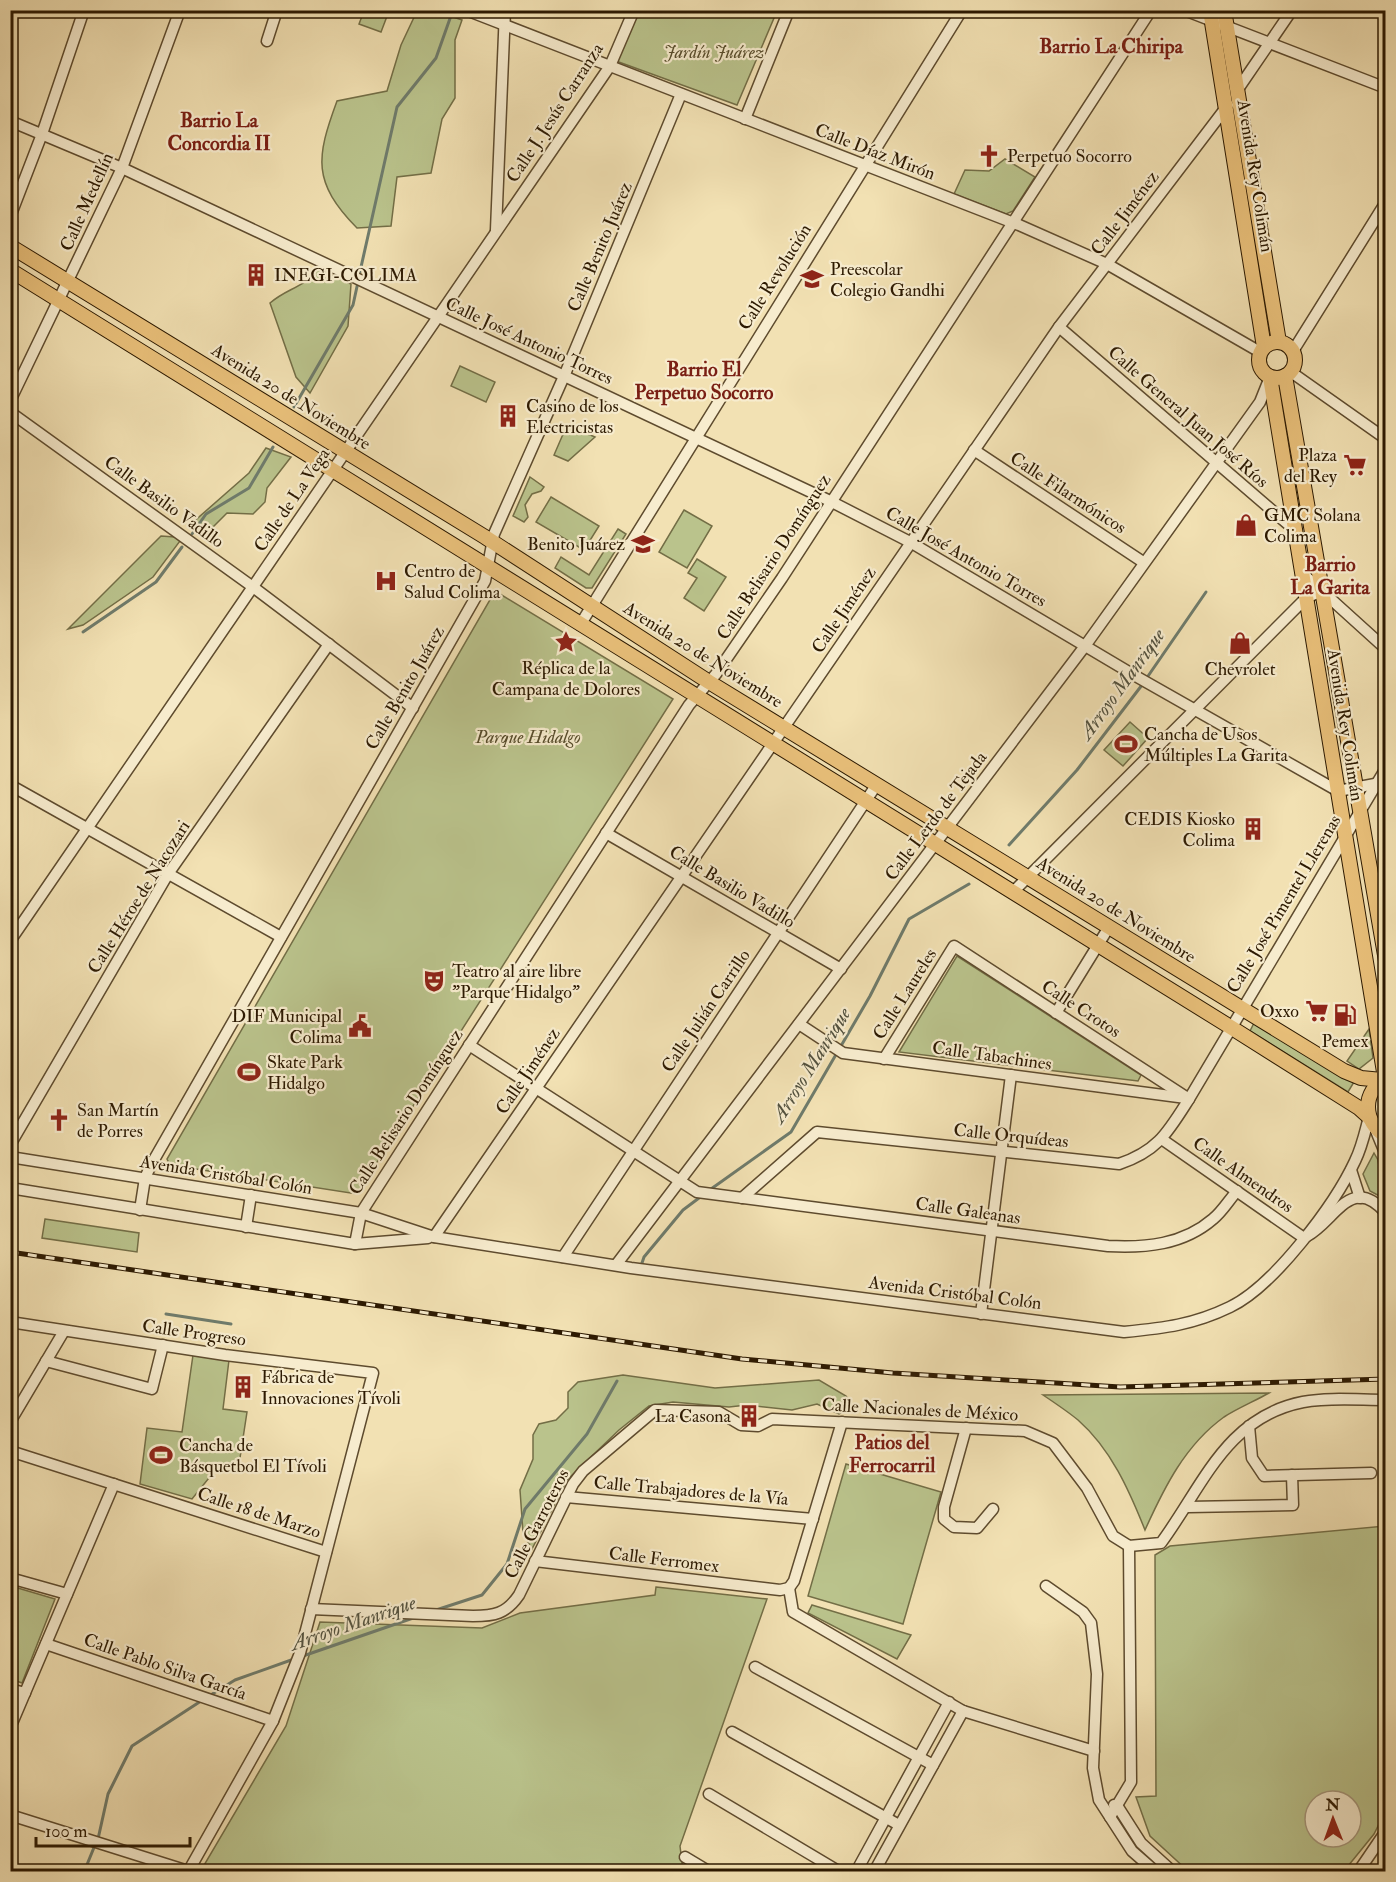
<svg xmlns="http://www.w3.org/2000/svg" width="1396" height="1882" font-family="'IM FELL Double Pica',serif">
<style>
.green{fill:#bac38c;stroke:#736e46;stroke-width:1.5;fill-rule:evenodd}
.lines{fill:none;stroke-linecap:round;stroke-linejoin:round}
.stream{stroke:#6f7b6b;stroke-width:3}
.minor-casing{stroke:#5e4b2e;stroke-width:13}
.major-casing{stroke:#2c1901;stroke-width:16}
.minor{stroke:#f7ecce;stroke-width:10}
.major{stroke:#e9c07a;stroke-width:14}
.rail-casing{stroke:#2c1901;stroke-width:5}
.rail{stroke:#f7ecce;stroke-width:3;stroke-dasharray:9;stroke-linecap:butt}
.labels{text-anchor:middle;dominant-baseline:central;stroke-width:4.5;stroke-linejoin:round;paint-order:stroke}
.park-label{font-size:18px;font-style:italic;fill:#574c2b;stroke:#f7ecce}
.street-label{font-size:18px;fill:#2c1901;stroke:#f7ecce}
.poi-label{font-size:18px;fill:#2c1901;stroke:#f7ecce;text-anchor:start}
.neighbourhood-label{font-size:20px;font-weight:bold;fill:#7a1f14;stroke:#f7ecce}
.water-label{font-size:20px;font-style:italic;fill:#53523f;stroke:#f7ecce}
</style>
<rect width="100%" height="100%" fill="#f2e1b3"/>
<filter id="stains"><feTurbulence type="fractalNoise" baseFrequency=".00333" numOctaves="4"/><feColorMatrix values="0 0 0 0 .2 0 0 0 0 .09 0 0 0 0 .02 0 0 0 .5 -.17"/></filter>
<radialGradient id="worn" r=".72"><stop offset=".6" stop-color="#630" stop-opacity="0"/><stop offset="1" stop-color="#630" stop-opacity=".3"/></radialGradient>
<g class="green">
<polygon points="364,11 389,11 381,32 359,24"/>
<path d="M417 11H436L462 20 455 40V98L442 119 431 173 397 177 391 226 357 228C312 182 316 158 337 101L387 91 401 45Z"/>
<polygon points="639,11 777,11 737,105 616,61"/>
<polygon points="1005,159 1035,177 1013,211 1006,214 954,194 965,170 989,171"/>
<path d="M318 269 351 284 348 326 310 393 296 377 270 303C287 288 304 288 318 269Z"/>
<polygon points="460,366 495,382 486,402 451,386"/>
<polygon points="567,425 595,437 568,461 554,455"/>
<polygon points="266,448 291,457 267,488 265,502 253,514 227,513 205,535 191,524 249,473"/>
<polygon points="530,477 544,487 541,491 532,494 525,505 528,517 524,522 513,516"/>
<polygon points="551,497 599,526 584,550 536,522"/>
<polygon points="684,510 712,526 687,568 659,552"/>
<polygon points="618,529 626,534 592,588 586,588 555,568 561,557 589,575"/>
<polygon points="161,536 175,537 180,541 153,577 83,625 68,629"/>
<polygon points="697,559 726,577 704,611 684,598 697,578 688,573"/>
<polygon points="495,591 673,699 357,1194 170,1165 167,1159"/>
<polygon points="1130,722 1148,738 1123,766 1104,750"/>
<polygon points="957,956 1141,1075 1138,1081 899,1052"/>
<polygon points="1254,1023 1354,1082 1348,1092 1250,1031"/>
<polygon points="1369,1029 1373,1058 1359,1069 1347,1061"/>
<polygon points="1374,1153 1378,1160 1385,1199 1370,1191 1363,1174"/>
<polygon points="45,1219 139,1233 137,1252 42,1238"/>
<polygon points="193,1355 229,1360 223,1409 247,1412 238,1471 217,1468 192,1499 140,1484 147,1428 182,1432"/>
<polygon points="623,1375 715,1388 819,1380 846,1396 853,1407 839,1414 817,1404 792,1410 747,1405 729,1407 673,1402 649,1406 619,1430 567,1480 532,1549 523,1533 520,1490 533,1459 533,1435 539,1424 556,1420 568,1408 568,1392 578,1382"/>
<path d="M1269 1393C1255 1401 1238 1408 1224 1417 1185 1445 1164 1488 1145 1530 1129 1490 1111 1449 1078 1420 1067 1411 1055 1403 1043 1395Z"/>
<polygon points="846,1464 941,1492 903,1624 808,1596"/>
<path d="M1385 1526 1386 1810 1374 1834 1344 1871H1188L1150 1836 1136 1797 1156 1796 1155 1555 1170 1546ZM1315 1801H1351V1837H1315Z"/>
<polygon points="11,1586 55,1599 22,1683 11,1679"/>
<polygon points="656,1587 767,1599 680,1846 683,1871 200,1872 286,1726 320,1622 482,1628 520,1613 655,1595"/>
<polygon points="812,1605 911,1635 897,1659 808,1613"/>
</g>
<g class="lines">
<g class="stream">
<polyline points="359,276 397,107 436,58 453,10"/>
<polyline points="294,407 353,305 358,282"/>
<polyline points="192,534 206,514 249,488 273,447"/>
<polyline points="83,632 156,582 182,547"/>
<polyline points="1146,679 1206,592"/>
<polyline points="1009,845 1077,770 1142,685"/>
<polyline points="711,1189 791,1132 870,996 909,919 969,884"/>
<polyline points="641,1266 644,1257 683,1210 703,1195"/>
<polyline points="166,1314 231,1324"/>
<polyline points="436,1610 482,1595 507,1564 525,1509 587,1434 617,1381"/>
<polyline points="303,1656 416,1617"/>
<polyline points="209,1696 235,1680 294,1659"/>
<polyline points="98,1839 108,1794 132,1746 201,1701"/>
<polyline points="84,1872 95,1845"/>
</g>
<g class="minor-casing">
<g id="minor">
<polyline points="466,10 1019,225 1107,264 1260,352"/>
<polyline points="1184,10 1386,88"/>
<polyline points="267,41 277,10"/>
<polyline points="1236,92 1292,10"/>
<polyline points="745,119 789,10"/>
<polyline points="10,121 122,168 830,501 910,542 1139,678 1338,791 1375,784"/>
<polyline points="10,217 42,134 84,10"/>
<polyline points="496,230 505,10"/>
<polyline points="1059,327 1296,531"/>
<polyline points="1293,351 1386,202"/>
<polyline points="1291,372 1386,439"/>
<polyline points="10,401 122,168 180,10"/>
<polyline points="10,412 253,587 413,708"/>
<polyline points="974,450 1143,562"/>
<polyline points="1302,573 1386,649"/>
<polyline points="580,625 962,10"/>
<polyline points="10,785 281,937"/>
<polyline points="606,833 841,969"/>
<polyline points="1012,893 1306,598 1322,591"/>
<polyline points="10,941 610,66 634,10"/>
<polyline points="1056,1013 1109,927"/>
<polyline points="799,1024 843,1053 1186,1098"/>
<path d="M469 1045 697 1192 1108 1246C1145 1248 1183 1245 1213 1219 1222 1212 1229 1200 1237 1191"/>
<polyline points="884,1059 954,946 1189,1099"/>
<polyline points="1374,1126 1386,1155"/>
<polyline points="1163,1140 1304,1238"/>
<polyline points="10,1145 168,874 329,644"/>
<path d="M10 1157 361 1213 434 1237 631 1268 1124 1332C1164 1328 1193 1325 1230 1307 1274 1286 1335 1204 1355 1161 1362 1147 1365 1132 1369 1117"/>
<polyline points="1351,1170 1360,1198"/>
<polyline points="10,1188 355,1244 428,1238"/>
<path d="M742 1198 817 1132 1119 1164C1158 1151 1168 1132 1189 1099L1386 768"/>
<polyline points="140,1210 145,1178 151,1165 485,581 494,534 565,374 681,94"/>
<polyline points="246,1227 251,1195"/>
<path d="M1307 1236C1335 1221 1351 1173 1386 1213"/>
<polyline points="434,1237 1059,327 1228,105"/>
<polyline points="355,1244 361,1213 377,1188 689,705 716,674 782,578 1151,10"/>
<polyline points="563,1257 877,784"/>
<polyline points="616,1265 1085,646 1260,402 1270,377"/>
<polyline points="981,1314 1011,1075"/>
<polyline points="10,1322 225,1355 373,1373 300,1653 273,1721 188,1872"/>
<polyline points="46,1361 152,1389 163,1345"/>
<polyline points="10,1422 64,1331"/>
<polyline points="1249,1426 1252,1458 1264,1476 1371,1473"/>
<polyline points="966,1428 944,1507 944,1519 954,1527 977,1528 993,1509"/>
<polyline points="10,1451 326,1552"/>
<polyline points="566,1497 813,1519"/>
<polyline points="1188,1507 1293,1505 1292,1475"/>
<polyline points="535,1561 780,1590 789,1588"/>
<polyline points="10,1578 67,1594"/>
<polyline points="1046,1586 1083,1612 1091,1623 1097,1674 1093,1768 1099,1800 1132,1851 1156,1872"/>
<polyline points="789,1588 793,1612 963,1711 1094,1751"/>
<polyline points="789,1588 794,1581 842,1422"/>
<path d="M311 1609 473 1616C494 1616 506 1614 519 1595L573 1484 583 1471 655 1410 719 1412 741 1425 758 1426 772 1419 1025 1431 1053 1443 1087 1488 1113 1536 1129 1546 1161 1543C1203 1486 1226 1417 1303 1402 1329 1397 1359 1400 1386 1400"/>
<polyline points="46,1644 273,1721"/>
<polyline points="755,1667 933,1765"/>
<polyline points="10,1689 25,1693"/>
<polyline points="10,1728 114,1484"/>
<polyline points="732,1732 899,1825"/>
<polyline points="709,1794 840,1872"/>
<polyline points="1114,1805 1118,1807 1141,1843 1173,1872"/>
<polyline points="10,1815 188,1871"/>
<polyline points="1110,1817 1131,1782 1129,1546"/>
<polyline points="685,1857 710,1872"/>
<polyline points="856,1872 949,1702"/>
<polyline points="874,1872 963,1711"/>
<polyline points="1358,1872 1386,1831"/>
<polyline points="1379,1872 1386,1863"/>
</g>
</g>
<g class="major-casing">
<g id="major">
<polyline points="1210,10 1264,347"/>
<polyline points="1224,10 1279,342"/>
<polyline points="10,246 485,537 709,682 1344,1071 1361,1078 1382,1080"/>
<polyline points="10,270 1232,1028 1359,1108 1369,1117"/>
<circle cx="1277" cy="360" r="18"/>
<polyline points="1285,376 1386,961"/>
<polyline points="1270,377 1385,1078"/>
<path d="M1386 1078C1362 1092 1362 1121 1386 1136"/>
</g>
</g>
<use href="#minor" class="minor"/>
<use href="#major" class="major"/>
<g class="rail-casing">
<polyline id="rail" points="10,1252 742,1359 893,1373 1120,1387 1386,1379"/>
</g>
<use href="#rail" class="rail"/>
</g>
<defs>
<g id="church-bare" transform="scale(1.8)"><path d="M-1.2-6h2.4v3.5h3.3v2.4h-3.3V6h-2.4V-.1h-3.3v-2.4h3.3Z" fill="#8f2418" stroke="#f7ecce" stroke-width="2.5" paint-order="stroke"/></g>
<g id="building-bare" transform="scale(1.8)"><path d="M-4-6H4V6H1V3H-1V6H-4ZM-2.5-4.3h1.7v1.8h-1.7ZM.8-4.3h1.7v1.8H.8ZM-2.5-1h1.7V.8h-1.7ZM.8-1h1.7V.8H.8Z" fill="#8f2418" stroke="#f7ecce" stroke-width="2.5" paint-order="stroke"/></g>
<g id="school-bare" transform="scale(1.8)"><path d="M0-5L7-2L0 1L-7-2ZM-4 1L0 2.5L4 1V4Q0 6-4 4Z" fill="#8f2418" stroke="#f7ecce" stroke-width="2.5" paint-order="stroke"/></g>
<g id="supermarket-bare" transform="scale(1.8)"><path d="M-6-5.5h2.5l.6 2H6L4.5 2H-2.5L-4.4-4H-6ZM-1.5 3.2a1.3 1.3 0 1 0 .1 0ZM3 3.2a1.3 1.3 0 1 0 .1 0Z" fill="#8f2418" stroke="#f7ecce" stroke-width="2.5" paint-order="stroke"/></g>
<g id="shop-bare" transform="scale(1.8)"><path d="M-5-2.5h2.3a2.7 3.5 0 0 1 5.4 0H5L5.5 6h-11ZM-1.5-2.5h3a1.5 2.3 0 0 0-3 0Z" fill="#8f2418" stroke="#f7ecce" stroke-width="2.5" paint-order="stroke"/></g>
<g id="hospital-bare" transform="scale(1.8)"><path d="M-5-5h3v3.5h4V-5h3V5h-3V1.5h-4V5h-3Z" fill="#8f2418" stroke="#f7ecce" stroke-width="2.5" paint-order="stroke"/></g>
<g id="sight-bare" transform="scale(1.8)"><path d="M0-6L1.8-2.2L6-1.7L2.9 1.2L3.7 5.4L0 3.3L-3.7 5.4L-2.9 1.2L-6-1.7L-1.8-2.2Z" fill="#8f2418" stroke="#f7ecce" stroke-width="2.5" paint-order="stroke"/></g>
<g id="stadium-bare" transform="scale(1.8)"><path d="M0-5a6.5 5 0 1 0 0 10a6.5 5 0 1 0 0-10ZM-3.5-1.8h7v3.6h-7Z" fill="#8f2418" stroke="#f7ecce" stroke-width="2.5" paint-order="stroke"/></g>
<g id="theatre-bare" transform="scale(1.8)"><path d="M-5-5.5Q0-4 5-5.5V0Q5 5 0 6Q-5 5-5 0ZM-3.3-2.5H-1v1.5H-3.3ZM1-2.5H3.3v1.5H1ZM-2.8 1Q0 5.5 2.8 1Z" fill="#8f2418" stroke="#f7ecce" stroke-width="2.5" paint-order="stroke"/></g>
<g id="fuel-bare" transform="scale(1.8)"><path d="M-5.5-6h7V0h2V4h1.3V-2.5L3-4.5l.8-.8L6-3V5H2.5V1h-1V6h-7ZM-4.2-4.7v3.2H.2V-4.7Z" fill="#8f2418" stroke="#f7ecce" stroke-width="2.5" paint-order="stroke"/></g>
<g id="civic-bare" transform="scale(1.8)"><path d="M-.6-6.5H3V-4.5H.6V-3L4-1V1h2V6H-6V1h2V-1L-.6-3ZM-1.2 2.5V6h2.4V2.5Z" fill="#8f2418" stroke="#f7ecce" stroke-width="2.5" paint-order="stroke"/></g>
</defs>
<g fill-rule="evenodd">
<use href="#church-bare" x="989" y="156"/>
<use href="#building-bare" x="256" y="275"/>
<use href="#school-bare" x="812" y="279"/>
<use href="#building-bare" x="508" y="416"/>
<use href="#supermarket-bare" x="1355" y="465"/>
<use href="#shop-bare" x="1246" y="525"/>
<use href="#school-bare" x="643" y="544"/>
<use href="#hospital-bare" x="386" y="581"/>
<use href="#sight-bare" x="566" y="642"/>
<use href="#shop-bare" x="1240" y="643"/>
<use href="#stadium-bare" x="1126" y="744"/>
<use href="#building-bare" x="1253" y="829"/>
<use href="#theatre-bare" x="434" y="981"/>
<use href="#supermarket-bare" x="1317" y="1011"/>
<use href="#fuel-bare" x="1345" y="1015"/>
<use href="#civic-bare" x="360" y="1026"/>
<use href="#stadium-bare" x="249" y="1072"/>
<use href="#church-bare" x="59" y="1120"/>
<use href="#building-bare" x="243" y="1387"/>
<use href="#building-bare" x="749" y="1416"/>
<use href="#stadium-bare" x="161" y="1455"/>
</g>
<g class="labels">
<g class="park-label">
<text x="714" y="52">Jardín Juárez</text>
<text x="528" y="737">Parque Hidalgo</text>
</g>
<g class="street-label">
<text transform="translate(555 113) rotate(-57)">Calle J. Jesús Carranza</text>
<text transform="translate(875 152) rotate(21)">Calle Díaz Mirón</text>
<text transform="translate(1255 176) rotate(81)">Avenida Rey Colimán</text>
<text transform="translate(87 202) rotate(-66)">Calle Medellín</text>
<text transform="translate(1125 213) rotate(-53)">Calle Jiménez</text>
<text transform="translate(600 247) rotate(-67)">Calle Benito Juárez</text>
<text transform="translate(775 277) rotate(-58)">Calle Revolución</text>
<text transform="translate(529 341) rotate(25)">Calle José Antonio Torres</text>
<text transform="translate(291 397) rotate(32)">Avenida 20 de Noviembre</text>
<text transform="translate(1188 417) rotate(41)">Calle General Juan José Ríos</text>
<text transform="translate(1068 493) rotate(33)">Calle Filarmónicos</text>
<text transform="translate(292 500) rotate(-56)">Calle de La Vega</text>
<text transform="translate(164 502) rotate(36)">Calle Basilio Vadillo</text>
<text transform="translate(774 557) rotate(-57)">Calle Belisario Domínguez</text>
<text transform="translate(966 557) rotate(30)">Calle José Antonio Torres</text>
<text transform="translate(844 610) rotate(-56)">Calle Jiménez</text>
<text transform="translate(703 655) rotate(32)">Avenida 20 de Noviembre</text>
<text transform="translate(405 688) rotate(-60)">Calle Benito Juárez</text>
<text transform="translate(1345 725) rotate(81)">Avenida Rey Colimán</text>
<text transform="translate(936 816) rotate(-53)">Calle Lerdo de Tejada</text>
<text transform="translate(732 887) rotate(31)">Calle Basilio Vadillo</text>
<text transform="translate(139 897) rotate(-58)">Calle Héroe de Nacozari</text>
<text transform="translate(1284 904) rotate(-59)">Calle José Pimentel Llerenas</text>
<text transform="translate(1116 910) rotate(32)">Avenida 20 de Noviembre</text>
<text transform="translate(905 994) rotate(-58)">Calle Laureles</text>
<text transform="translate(1081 1009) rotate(33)">Calle Crotos</text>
<text transform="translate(706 1011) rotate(-56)">Calle Julián Carrillo</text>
<text transform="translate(992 1056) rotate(8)">Calle Tabachines</text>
<text transform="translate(528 1071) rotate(-56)">Calle Jiménez</text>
<text transform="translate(406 1112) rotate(-57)">Calle Belisario Domínguez</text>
<text transform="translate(1011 1136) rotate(6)">Calle Orquídeas</text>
<text transform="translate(226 1175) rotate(9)">Avenida Cristóbal Colón</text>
<text transform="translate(1243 1175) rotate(35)">Calle Almendros</text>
<text transform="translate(968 1211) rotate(8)">Calle Galeanas</text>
<text transform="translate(955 1293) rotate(7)">Avenida Cristóbal Colón</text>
<text transform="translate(194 1333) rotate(8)">Calle Progreso</text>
<text transform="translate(920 1410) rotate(3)">Calle Nacionales de México</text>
<text transform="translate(691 1491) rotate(5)">Calle Trabajadores de la Vía</text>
<text transform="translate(259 1513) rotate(18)">Calle 18 de Marzo</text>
<text transform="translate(537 1524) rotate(-63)">Calle Garroteros</text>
<text transform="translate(664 1560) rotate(7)">Calle Ferromex</text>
<text transform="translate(165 1667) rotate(19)">Calle Pablo Silva García</text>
</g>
<g class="poi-label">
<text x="1007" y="156">Perpetuo Socorro</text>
<text x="830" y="269">Preescolar<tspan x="830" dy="21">Colegio Gandhi</tspan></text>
<text x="274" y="275">INEGI-COLIMA</text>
<text x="526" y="406">Casino de los<tspan x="526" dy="21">Electricistas</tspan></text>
<text x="1337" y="455" text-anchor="end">Plaza<tspan x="1337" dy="21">del Rey</tspan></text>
<text x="1264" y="515">GMC Solana<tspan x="1264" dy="21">Colima</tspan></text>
<text x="625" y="544" text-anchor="end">Benito Juárez</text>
<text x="404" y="571">Centro de<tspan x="404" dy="21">Salud Colima</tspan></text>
<text x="566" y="668" text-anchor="middle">Réplica de la<tspan x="566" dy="21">Campana de Dolores</tspan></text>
<text x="1240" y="669" text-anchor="middle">Chevrolet</text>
<text x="1144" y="734">Cancha de Usos<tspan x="1144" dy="21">Múltiples La Garita</tspan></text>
<text x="1235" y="819" text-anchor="end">CEDIS Kiosko<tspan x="1235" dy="21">Colima</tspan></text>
<text x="452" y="971">Teatro al aire libre<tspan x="452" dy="21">"Parque Hidalgo"</tspan></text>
<text x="1299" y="1011" text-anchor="end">Oxxo</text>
<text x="342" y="1016" text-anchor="end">DIF Municipal<tspan x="342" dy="21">Colima</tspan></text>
<text x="1345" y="1041" text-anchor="middle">Pemex</text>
<text x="267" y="1062">Skate Park<tspan x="267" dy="21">Hidalgo</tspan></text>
<text x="77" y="1110">San Martín<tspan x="77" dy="21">de Porres</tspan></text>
<text x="261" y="1377">Fábrica de<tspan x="261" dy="21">Innovaciones Tívoli</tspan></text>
<text x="731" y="1416" text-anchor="end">La Casona</text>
<text x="179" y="1445">Cancha de<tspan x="179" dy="21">Básquetbol El Tívoli</tspan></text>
</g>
<g class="neighbourhood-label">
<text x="1111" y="46">Barrio La Chiripa</text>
<text x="219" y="120">Barrio La<tspan x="219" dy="23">Concordia II</tspan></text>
<text x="704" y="369">Barrio El<tspan x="704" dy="23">Perpetuo Socorro</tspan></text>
<text x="1330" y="564">Barrio<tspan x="1330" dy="23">La Garita</tspan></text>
<text x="892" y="1442">Patios del<tspan x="892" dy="23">Ferrocarril</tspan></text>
</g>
<g class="water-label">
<text transform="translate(1122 684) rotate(-54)">Arroyo Manrique</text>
<text transform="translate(811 1065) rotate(-58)">Arroyo Manrique</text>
<text transform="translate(353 1623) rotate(-19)">Arroyo Manrique</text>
</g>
</g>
<rect width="1396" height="1882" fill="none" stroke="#f2e1b3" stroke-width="36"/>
<rect x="12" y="12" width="1372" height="1858" fill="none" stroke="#2c1901" stroke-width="3"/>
<rect x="18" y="18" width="1360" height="1846" fill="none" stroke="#2c1901" stroke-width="1.5"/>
<g transform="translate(1333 1819) rotate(359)"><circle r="28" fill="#f7ecce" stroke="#a6987c" stroke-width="1.5"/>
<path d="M0-4.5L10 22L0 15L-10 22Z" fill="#8f2418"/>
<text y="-9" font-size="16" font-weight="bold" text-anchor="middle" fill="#2c1901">N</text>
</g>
<path d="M36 1837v9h154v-9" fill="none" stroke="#2c1901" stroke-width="3"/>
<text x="45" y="1837" font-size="18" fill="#2c1901" stroke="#f7ecce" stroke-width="4.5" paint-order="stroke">100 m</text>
<rect width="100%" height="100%" filter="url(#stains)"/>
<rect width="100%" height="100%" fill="url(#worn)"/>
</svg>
